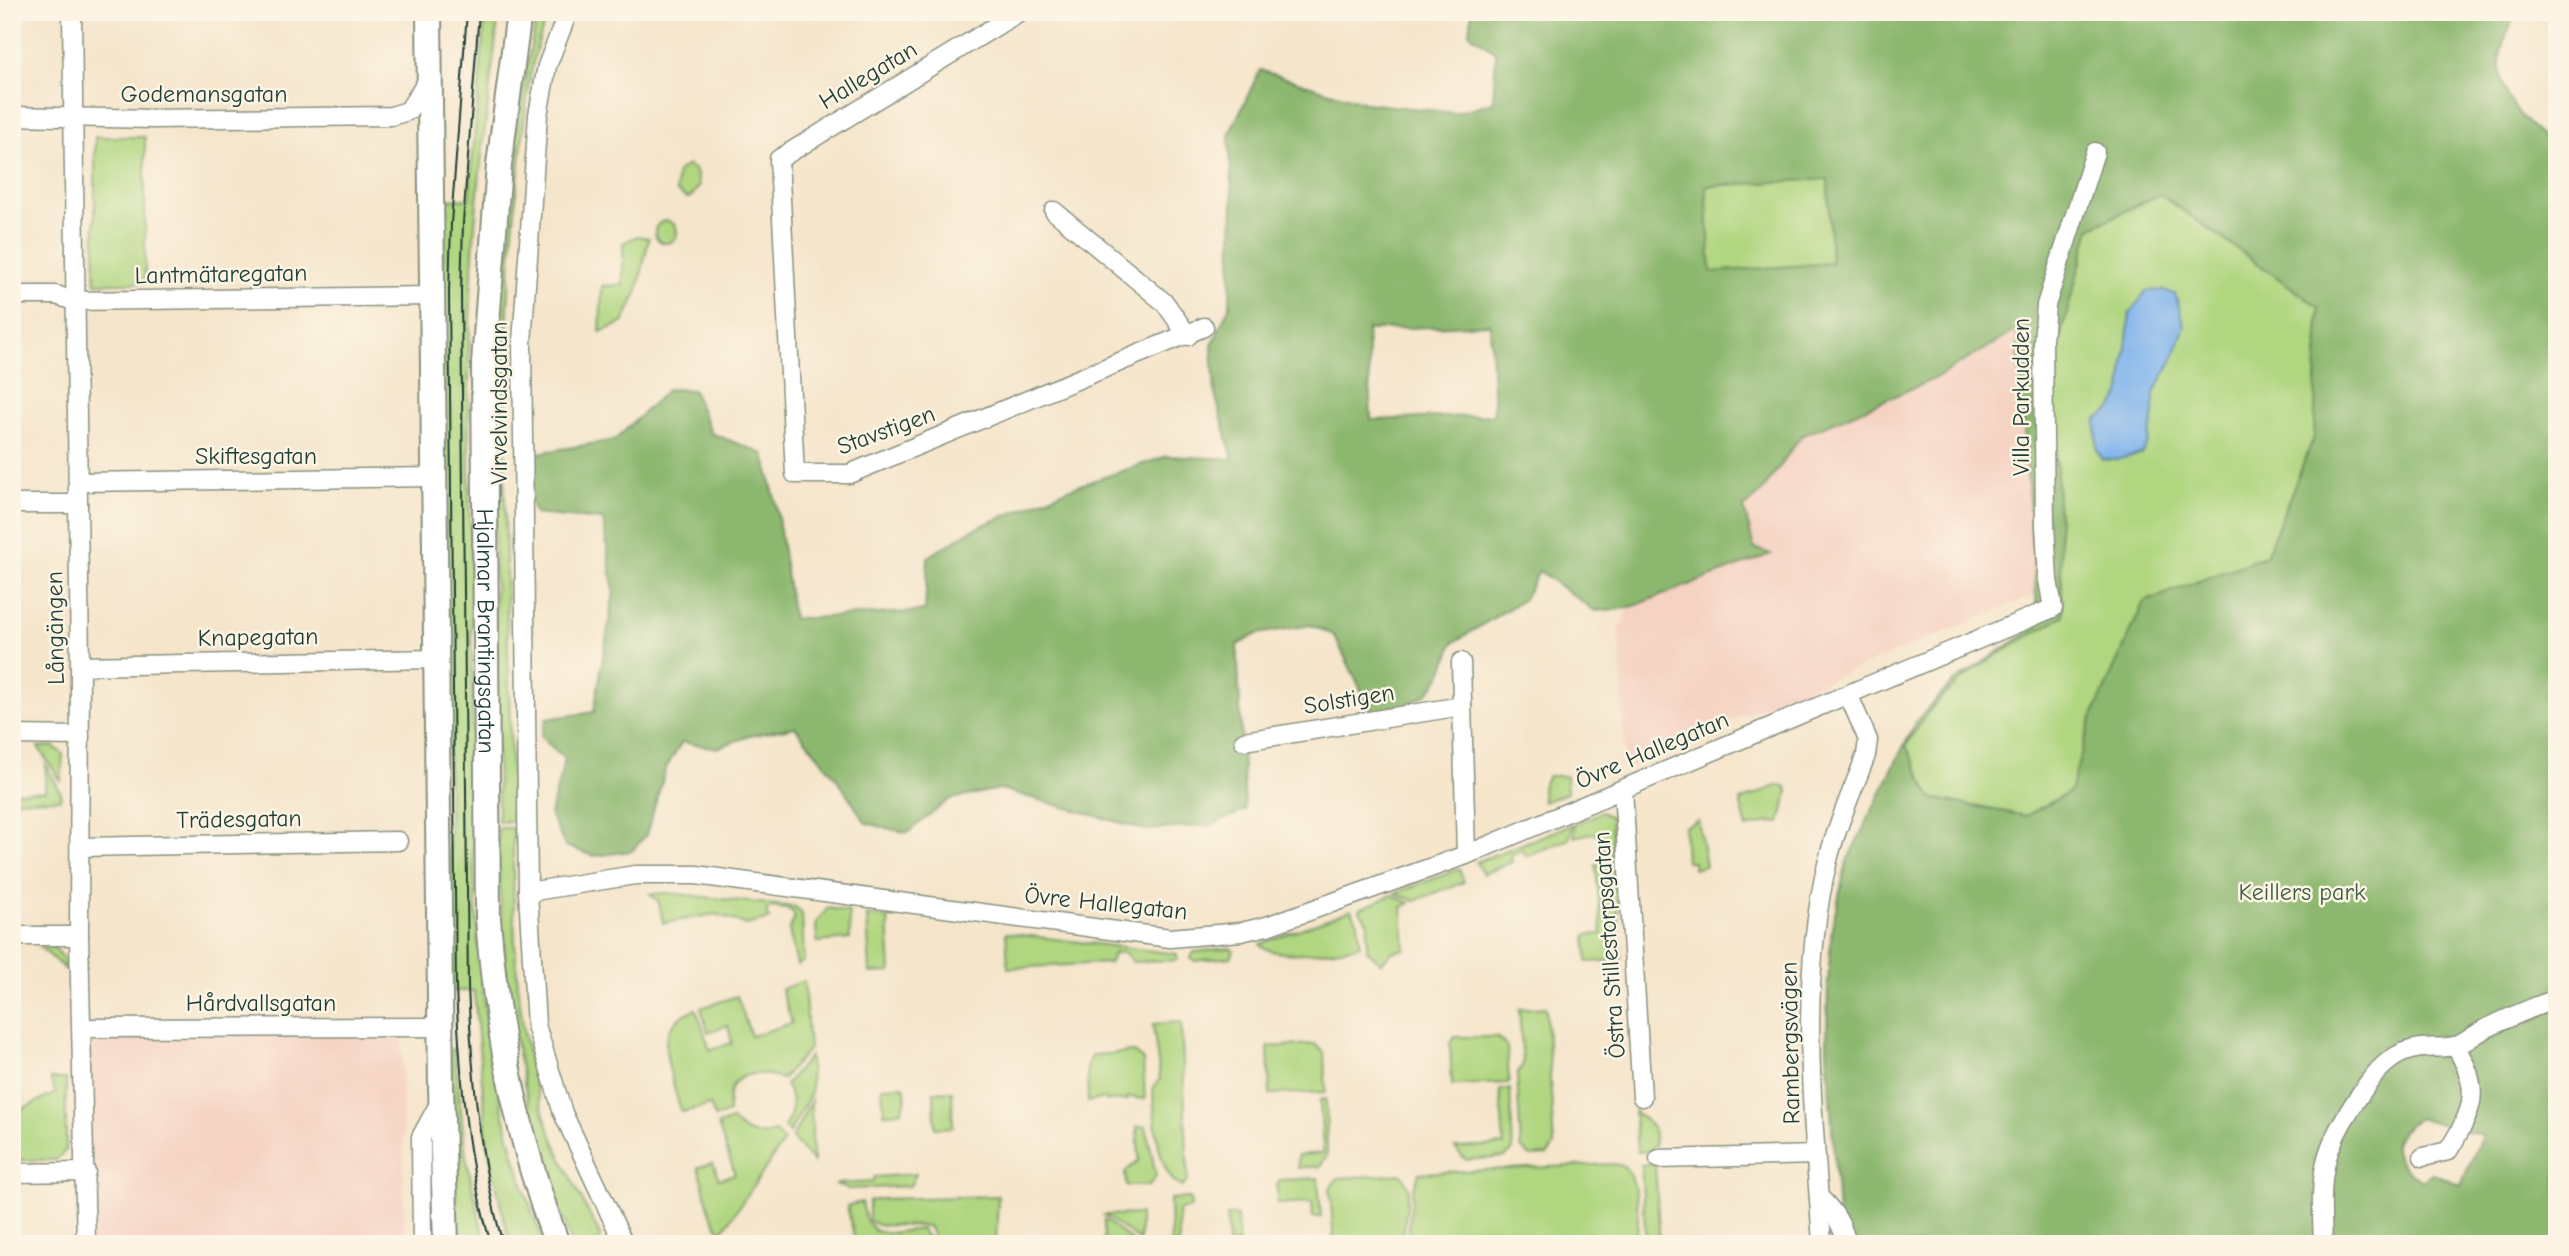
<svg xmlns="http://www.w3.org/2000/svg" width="2569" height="1256" font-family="'Comic Neue',sans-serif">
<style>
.built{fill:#f5d2c2}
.green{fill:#b0d680;stroke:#688a5a;stroke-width:2;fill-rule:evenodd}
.forest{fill:#8cb76e;stroke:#567a51;stroke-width:2;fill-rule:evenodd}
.water{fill:#7eb2ec;stroke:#4e7890;stroke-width:2}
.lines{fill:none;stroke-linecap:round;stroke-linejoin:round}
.street-casing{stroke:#8a9180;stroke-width:21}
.secondary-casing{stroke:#8a9180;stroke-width:28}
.street{stroke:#fff;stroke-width:18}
.secondary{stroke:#fff;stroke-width:24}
.tram{stroke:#1f3d34;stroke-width:2}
.labels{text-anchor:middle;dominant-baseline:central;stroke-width:5;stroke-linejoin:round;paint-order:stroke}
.street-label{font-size:24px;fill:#1f3d34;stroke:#fcf5e5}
.park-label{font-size:24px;fill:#3c5c43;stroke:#fcf5e5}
</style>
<rect width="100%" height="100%" fill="#fcf5e5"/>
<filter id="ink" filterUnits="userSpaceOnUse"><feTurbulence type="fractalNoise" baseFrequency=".0143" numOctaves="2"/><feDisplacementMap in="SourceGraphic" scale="14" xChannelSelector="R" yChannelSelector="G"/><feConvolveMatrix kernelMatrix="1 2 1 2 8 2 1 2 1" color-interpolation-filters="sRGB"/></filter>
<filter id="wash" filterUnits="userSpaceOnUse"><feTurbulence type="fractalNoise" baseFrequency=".00686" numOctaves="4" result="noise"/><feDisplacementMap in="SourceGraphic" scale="28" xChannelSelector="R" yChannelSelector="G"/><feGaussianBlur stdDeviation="1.57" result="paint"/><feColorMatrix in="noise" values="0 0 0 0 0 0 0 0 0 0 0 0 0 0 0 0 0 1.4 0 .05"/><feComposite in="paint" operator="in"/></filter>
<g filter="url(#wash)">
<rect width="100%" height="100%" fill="#f5e5cb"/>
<g class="built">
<polygon points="2017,330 2035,595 1698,734 1672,745 1663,753 1625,769 1619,632 1628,608 1770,554 1754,548 1744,508 1761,493 1801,436 1936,378"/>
<polygon points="402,1024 404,1244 90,1244 86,1034"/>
</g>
<g class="green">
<path d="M457 12H499C489 99 476 186 472 273 465 402 471 531 472 660 473 858 467 1058 545 1244H510L488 1149 474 991H451L443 272 446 200 469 199 485 18Z"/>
<path d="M538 12H549C526 65 525 122 518 179 494 392 509 607 512 821L498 822C496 552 480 278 538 12Z"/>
<rect x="95" y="137" width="50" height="146"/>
<polygon points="688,165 696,171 699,186 691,197 687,198 676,191 677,172"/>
<polygon points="1828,178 1831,264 1710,272 1706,186"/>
<path d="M2159 194 2319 307 2314 437 2266 556 2144 602 2091 720 2070 792 2026 816 1931 798 1906 746C1941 679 2001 654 2063 616L2052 367 2090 228ZM2130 313 2172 361 2154 393V414L2148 442 2114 460 2102 459 2097 450 2096 420 2113 408 2121 392Z"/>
<circle cx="666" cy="232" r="11"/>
<polygon points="637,236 649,238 637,293 623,323 600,332 602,286 623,285 623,243"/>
<polygon points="53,746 63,754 61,781 38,747"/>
<polygon points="46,765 61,793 60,799 12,800 12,792 45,791"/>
<polygon points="1548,776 1566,776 1567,793 1543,802 1542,787"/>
<polygon points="1779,785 1785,786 1788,791 1780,823 1768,822 1747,828 1740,801"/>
<polygon points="1601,812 1611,817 1621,960 1587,962 1586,935 1602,934 1596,865 1603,864 1604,837 1592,833 1574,837 1575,824"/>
<polygon points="1698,820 1706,866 1693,869 1693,861 1686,861 1684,827"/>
<polygon points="1573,824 1569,839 1527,856 1522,850 1511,854 1512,862 1483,874 1476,862"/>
<path d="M498 828H513C513 920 513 1013 540 1102 554 1150 580 1194 601 1238L598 1244H572C519 1104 499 977 498 828Z"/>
<polygon points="1459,869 1464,882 1414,901 1395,893"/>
<polygon points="668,893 796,907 802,914 804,961 797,965 789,930 795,917 791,910 772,907 766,911 769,919 747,925 716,914 663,923 659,902 650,894"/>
<polygon points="1392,895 1410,903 1402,907 1405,949 1392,952 1381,963 1367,950 1368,923 1359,909"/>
<polygon points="828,908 849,912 850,939 817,942 816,923"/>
<path d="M1351 910 1358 922 1360 945C1339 950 1275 962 1260 944Z"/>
<polygon points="867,916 888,918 891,972 870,973"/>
<polygon points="1006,933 1177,954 1177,960 1133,962 1125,953 1114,953 1109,963 1008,968"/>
<polygon points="40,947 55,948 64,959 65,969"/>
<polygon points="1230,948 1234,951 1231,957 1194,961 1191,958 1194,952"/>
<path d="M804 981 809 1049 782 1079C753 1068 724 1073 729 1112L715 1118 710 1105 682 1112C677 1101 674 1087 671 1075 662 1044 662 1022 696 1009L710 1050 732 1043 728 1025 708 1032 701 1008 737 996 751 1036 792 1023 781 989Z"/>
<polygon points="1546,1007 1554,1146 1547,1155 1531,1156 1521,1148 1517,1074 1523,1064 1519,1009"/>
<path d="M1181 1022 1188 1175 1187 1182 1182 1187C1156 1176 1154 1112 1153 1087L1160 1079 1153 1024Z"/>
<polygon points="1455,1037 1497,1037 1507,1047 1509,1083 1452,1085 1450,1043"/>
<polygon points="1315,1044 1324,1053 1326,1092 1270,1094 1268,1047"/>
<polygon points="450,1049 454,1049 466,1156 485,1244 458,1244"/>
<polygon points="1134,1052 1143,1060 1145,1099 1128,1097 1127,1100 1106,1101 1105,1098 1088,1102 1087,1065 1093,1055"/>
<path d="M810 1056 811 1093 789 1133 784 1127C794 1113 795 1099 785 1085Z"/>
<polygon points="50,1079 66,1079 66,1150 56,1160 12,1160 12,1114 56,1093"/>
<polygon points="904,1086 906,1099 902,1111 884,1114 882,1087"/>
<polygon points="1510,1089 1513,1150 1505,1157 1466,1160 1455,1148 1504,1145 1500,1090"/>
<polygon points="952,1091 953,1127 935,1128 934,1092"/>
<polygon points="1326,1099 1327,1155 1320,1166 1298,1168 1298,1155 1323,1153 1320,1100"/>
<polygon points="811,1101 813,1162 792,1138"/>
<polygon points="1634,1111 1653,1127 1655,1145 1649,1151 1637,1152"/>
<path d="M732 1120C744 1134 757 1138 775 1132L784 1141 721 1233 710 1212 698 1167 713 1163 719 1179 735 1174 718 1125Z"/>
<polygon points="1146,1126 1156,1176 1149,1186 1126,1186 1125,1172 1139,1160 1137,1127"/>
<path d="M1613 1164 1624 1166C1639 1182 1641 1224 1634 1244H1407L1413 1190 1419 1173Z"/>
<polygon points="1655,1164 1660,1244 1646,1244 1641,1165"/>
<polygon points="916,1174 910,1186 848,1189 835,1184 873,1182 874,1177"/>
<polygon points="1402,1174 1409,1188 1402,1244 1334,1244 1330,1188 1338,1178"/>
<polygon points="1318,1178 1321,1217 1313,1217 1312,1202 1277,1204 1277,1185 1280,1180"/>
<polygon points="998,1196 996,1244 937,1244 928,1226 877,1225 869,1220 869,1201 881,1199"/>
<polygon points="1190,1198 1191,1208 1178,1210 1179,1244 1171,1244 1170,1199"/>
<polygon points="862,1202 866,1220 875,1231 890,1233 921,1229 932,1244 911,1244 909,1239 891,1244 856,1244 847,1206"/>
<polygon points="1140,1214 1140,1241 1104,1215"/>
<polygon points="1232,1215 1237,1216 1239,1244 1228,1244 1227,1216"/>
<polygon points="1104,1219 1133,1242 1104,1242"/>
</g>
<path class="forest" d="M1472 12H2515C2511 27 2500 45 2500 59 2497 100 2528 126 2557 148V1244H1840L1827 1050 1828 982 1832 927 1847 861 1916 721 1951 684 2038 625 2017 330 1936 378 1801 436 1761 493 1744 508 1754 548 1771 554 1628 608 1595 611 1539 571 1524 599 1453 643C1435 699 1426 700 1372 712L1334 635 1311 625 1257 634 1237 645 1245 810 1211 825 1146 830 1000 789 950 799 907 833 866 823 837 779 795 727 749 736 717 748 682 742 666 768 646 835 632 851 594 856 565 846 550 814 565 759 541 737 546 719 594 712 614 592 603 520 535 514 528 492 529 457 543 452 615 440 668 389 693 390 711 433 764 454 776 504 793 619 925 611 928 557 972 530 1071 488 1167 456 1233 459 1215 394 1212 345 1230 305 1233 205 1229 135 1260 70 1365 103 1455 113 1493 102 1496 52 1469 33ZM1828 179 1831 263 1711 272 1706 186ZM2160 194 2319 307 2314 437 2266 556 2144 602 2091 720 2070 792 2026 816 1931 798 1906 746C1941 679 2001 654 2063 616L2052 367 2090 228ZM1490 324 1494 415 1371 420 1367 330ZM2420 1118 2482 1136 2461 1185 2432 1173 2422 1181C2391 1161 2382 1138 2420 1118Z"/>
<polygon class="water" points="2164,290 2175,294 2185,326 2172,361 2154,393 2154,414 2148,442 2142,454 2114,460 2102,459 2097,450 2096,420 2113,408 2121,392 2130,314 2146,291"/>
</g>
<g filter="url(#ink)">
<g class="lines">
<g class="street-casing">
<g id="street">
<polyline points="72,12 80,666 79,936 86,1244"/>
<polyline points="568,12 547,66 538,115 522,343 528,892 536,1025 563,1113 624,1244"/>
<polyline points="1019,12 779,159 795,474 849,474 1204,327"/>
<polyline points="12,116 154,119 391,116 408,111 430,77"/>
<polyline points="1054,211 1165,303 1188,336"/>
<polyline points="12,295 56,295 74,301 432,296"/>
<polyline points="78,482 434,477"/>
<polyline points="12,504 78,504"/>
<polyline points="1461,662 1466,855"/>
<polyline points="80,666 436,659"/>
<polyline points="12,735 80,736"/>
<polyline points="1244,741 1462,706"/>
<polyline points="1623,789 1642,1097"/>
<polyline points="80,847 398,841"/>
<polyline points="528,892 635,875 696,875 1170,938 1241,932 1267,926 1466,855 2053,608 2048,580 2045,525 2043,341 2046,305 2095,152"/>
<polyline points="12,936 79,936"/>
<polyline points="82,1028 440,1027"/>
<path d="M2423 1157 2448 1151C2473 1110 2483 1090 2455 1046"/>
<polyline points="1659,1159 1816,1155"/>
<polyline points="12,1173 86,1172"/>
<path d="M1819 1197C1834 1211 1842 1224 1847 1244"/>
<polyline points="422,1244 421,1137 440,1102"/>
<path d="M1822 1244C1814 1117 1797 986 1828 860 1837 824 1853 790 1866 755L1868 740 1849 696"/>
<path d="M2323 1244C2320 1172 2320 1153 2361 1093 2372 1077 2384 1061 2402 1053 2423 1044 2437 1050 2455 1046 2464 1044 2474 1035 2483 1030 2506 1019 2531 1007 2557 999"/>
</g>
</g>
<g class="secondary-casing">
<g id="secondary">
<polyline points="429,12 441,1088 446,1244"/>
<path id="s1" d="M519 12 499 165 484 363 488 918C496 1031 517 1137 557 1244"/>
</g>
</g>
<use href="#street" class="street"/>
<use href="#secondary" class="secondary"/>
<g class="tram">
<path d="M467 12 451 223 449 293 456 988C460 1074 466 1161 491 1244"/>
<path d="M479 12 463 223 461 294 468 987C472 1074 479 1160 503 1244"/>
</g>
</g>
</g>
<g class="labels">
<g class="street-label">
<text transform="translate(868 75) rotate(-31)">Hallegatan</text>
<text x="204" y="94">Godemansgatan</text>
<text transform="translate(221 274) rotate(-1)">Lantmätaregatan</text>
<text transform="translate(2021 397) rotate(-90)">Villa Parkudden</text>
<text transform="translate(499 403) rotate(-90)">Virvelvindsgatan</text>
<text transform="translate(886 430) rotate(-20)">Stavstigen</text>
<text x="256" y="456">Skiftesgatan</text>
<text transform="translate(55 628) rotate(-91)">Långängen</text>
<text stroke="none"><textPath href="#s1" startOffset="621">Hjalmar Brantingsgatan</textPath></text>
<text transform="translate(258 637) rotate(-1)">Knapegatan</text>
<text transform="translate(1349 699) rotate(-9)">Solstigen</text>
<text transform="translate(1652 750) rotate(-23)">Övre Hallegatan</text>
<text transform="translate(239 819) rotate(-1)">Trädesgatan</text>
<text transform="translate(1106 903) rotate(6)">Övre Hallegatan</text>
<text transform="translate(1609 945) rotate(-94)">Östra Stillestorpsgatan</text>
<text x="261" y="1003">Hårdvallsgatan</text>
<text transform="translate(1790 1043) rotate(-91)">Rambergsvägen</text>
</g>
<g class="park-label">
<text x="2302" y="892">Keillers park</text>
</g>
</g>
<rect width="2569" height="1256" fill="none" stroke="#fcf5e5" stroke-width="42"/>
</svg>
